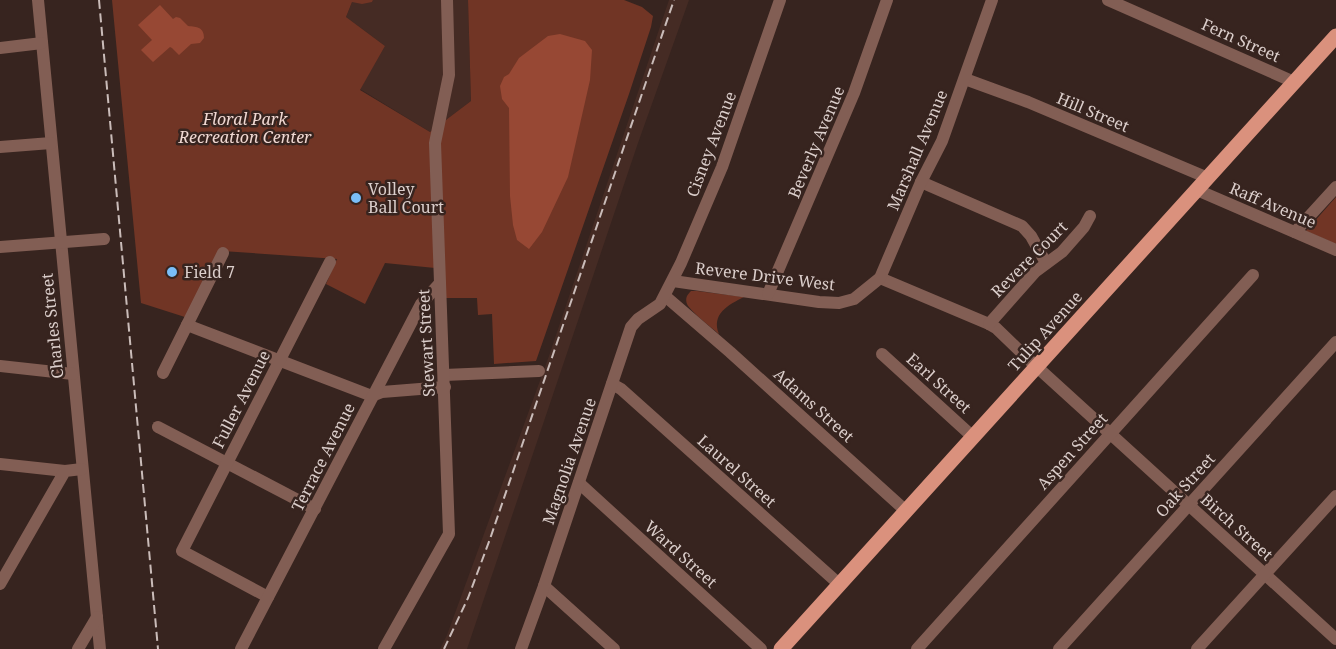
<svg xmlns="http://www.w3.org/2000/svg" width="1336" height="649" font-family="'Noto Serif',serif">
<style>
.built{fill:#452b24}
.green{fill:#713525}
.water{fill:#974834}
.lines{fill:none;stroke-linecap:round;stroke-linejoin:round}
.minor{stroke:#825e54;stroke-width:12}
.major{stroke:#da917d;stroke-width:15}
.rail{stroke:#cabcb9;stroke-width:2;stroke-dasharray:9 4.5;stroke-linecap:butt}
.poi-dot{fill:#7abef8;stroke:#37241f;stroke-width:2}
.labels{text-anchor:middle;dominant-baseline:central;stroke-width:5;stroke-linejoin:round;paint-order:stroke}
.street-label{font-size:16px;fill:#dbcecb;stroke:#37241f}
.park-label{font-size:16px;font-style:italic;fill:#f0d8d2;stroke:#37241f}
.poi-label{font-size:16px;fill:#dbcecb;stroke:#37241f;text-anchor:start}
</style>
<rect width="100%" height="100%" fill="#37241f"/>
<g class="built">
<polygon points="373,0 468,0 471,101 430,132 360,89 385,46 346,17 352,2 372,2"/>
<polygon points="669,0 689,0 638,143 467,649 440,649 447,635 549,356"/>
</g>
<g class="green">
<polygon points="112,0 373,0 372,2 362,4 352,2 346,17 385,46 360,90 430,132 471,101 468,0 624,0 642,7 653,16 651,27 629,94 536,361 494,364 492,314 478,315 477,298 445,298 435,268 385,263 365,304 326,284 337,259 222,251 188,318 141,303"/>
<polygon points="1336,197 1336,244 1306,231"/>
<path d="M691 291H697L744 297C728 305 711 314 719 334 712 328 690 311 687 304 685 298 687 295 691 291Z"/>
</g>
<g class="water">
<path d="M160 5 173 19 176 17 180 18 188 26C197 27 204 27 204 38L200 43 191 44 179 55 172 48 170 47 153 62 141 50 152 40 138 25Z"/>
<polygon points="560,34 585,41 592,50 590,80 568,177 542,232 529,249 517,240 513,225 510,196 509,108 502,99 500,86 504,77 509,74 519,58 548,36"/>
</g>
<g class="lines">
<g class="minor">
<polyline points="38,0 100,649"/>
<polyline points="1108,0 1294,82"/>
<polyline points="0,48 42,43"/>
<polyline points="965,79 1028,102 1208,178"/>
<polyline points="0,147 51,143"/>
<polyline points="921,182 1022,226 1031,236 1046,263"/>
<polyline points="1197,190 1336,250"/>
<polyline points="1295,232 1336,187"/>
<polyline points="0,247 104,239"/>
<polyline points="880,278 989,324 996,328 1026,357 1336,639"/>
<polyline points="673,281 819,302 839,303 854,299 880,278 921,182 942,141 992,0"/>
<polyline points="768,294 854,93 887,0"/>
<polyline points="665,296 730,352 906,511"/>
<polyline points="989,324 1035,272 1062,252 1084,227 1090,216"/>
<polyline points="187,325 372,396 382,392 445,387"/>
<polyline points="882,354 973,437"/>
<polyline points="0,366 73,374"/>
<polyline points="163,373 223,253"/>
<polyline points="444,375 539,371"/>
<polyline points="612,384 621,389 839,584"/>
<polyline points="158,427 315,509"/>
<polyline points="0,464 65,471"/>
<polyline points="579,483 761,649"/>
<polyline points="0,584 65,471 82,469"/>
<polyline points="544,586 614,649"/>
<polyline points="268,597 182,551 330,262"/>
<polyline points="78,649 97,617"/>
<polyline points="241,649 421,304 440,283"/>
<polyline points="384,649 449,534 435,143 449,75 447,0"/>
<polyline points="521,649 544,586 631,327 638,319 660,304 681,263 722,167 780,0"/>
<polyline points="917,649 1253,275"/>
<polyline points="1059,649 1336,342"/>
<polyline points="1197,649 1336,496"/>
</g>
<polyline class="major" points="781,649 1336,36"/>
<g class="rail">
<polyline points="99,0 158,649"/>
<polyline points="444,649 468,598 490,539 674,0"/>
</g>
</g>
<g class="poi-dot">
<circle cx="356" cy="198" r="6"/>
<circle cx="172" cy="272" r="6"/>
</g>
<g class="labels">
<g class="street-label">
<text transform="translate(1241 40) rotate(24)">Fern Street</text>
<text transform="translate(1093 112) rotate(23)">Hill Street</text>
<text transform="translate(816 142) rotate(-67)">Beverly Avenue</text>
<text transform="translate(711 144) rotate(-69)">Cisney Avenue</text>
<text transform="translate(917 150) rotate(-67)">Marshall Avenue</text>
<text transform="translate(1273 205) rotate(23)">Raff Avenue</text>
<text transform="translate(1029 259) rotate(-45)">Revere Court</text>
<text transform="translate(765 276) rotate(7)">Revere Drive West</text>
<text transform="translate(52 326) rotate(-96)">Charles Street</text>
<text transform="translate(1045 331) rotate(-48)">Tulip Avenue</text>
<text transform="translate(426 343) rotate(-93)">Stewart Street</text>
<text transform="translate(939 383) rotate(42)">Earl Street</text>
<text transform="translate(241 399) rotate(-63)">Fuller Avenue</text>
<text transform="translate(814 405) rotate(42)">Adams Street</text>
<text transform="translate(1072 451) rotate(-48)">Aspen Street</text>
<text transform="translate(323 457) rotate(-63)">Terrace Avenue</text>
<text transform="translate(569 461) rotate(-71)">Magnolia Avenue</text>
<text transform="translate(737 471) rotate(42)">Laurel Street</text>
<text transform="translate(1185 485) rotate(-48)">Oak Street</text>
<text transform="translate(1237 527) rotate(42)">Birch Street</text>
<text transform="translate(681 554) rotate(42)">Ward Street</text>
</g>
<g class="park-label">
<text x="245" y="119">Floral Park<tspan x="245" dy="18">Recreation Center</tspan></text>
</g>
<g class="poi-label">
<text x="368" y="189">Volley<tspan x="368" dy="18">Ball Court</tspan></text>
<text x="184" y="272">Field 7</text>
</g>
</g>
</svg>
